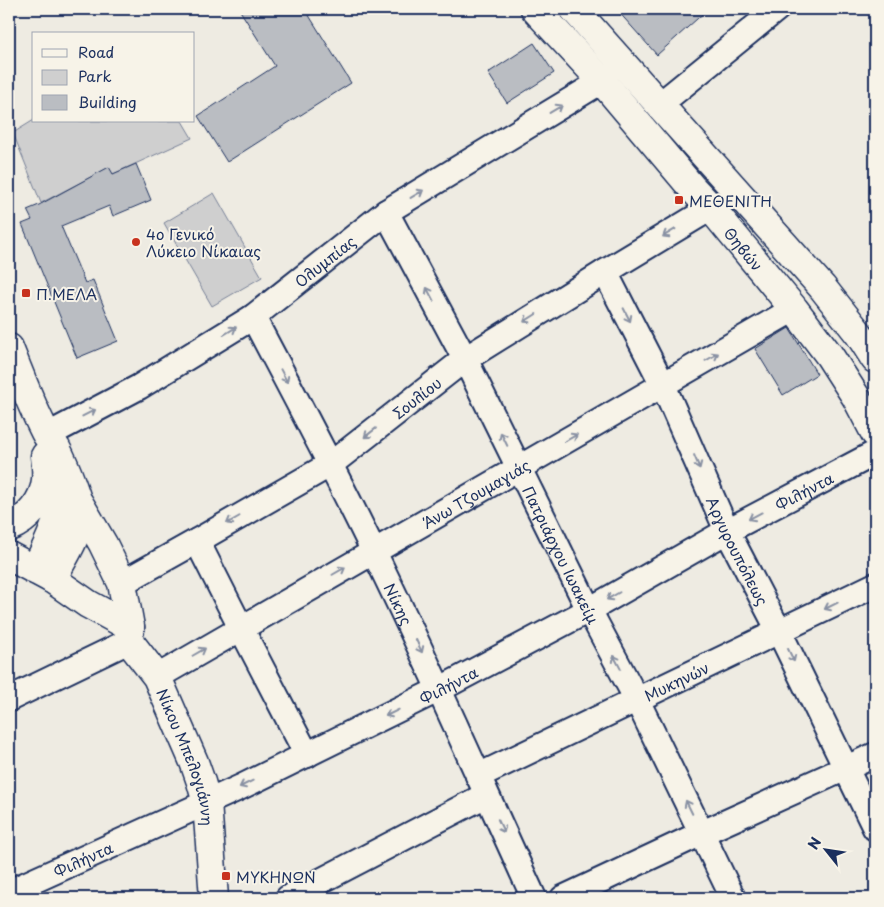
<svg xmlns="http://www.w3.org/2000/svg" width="884" height="907" font-family="'Playpen Sans',sans-serif">
<style>
.green{fill:#cfcfcf;stroke:#757f96}
.building{fill:#babdc2;stroke:#1b2f5e}
.lines{fill:none;stroke-linecap:round;stroke-linejoin:round}
.minor-casing{stroke:#1b2f5e;stroke-width:28}
.tertiary-casing{stroke:#1b2f5e;stroke-width:31}
.secondary-casing{stroke:#1b2f5e;stroke-width:31}
.minor{stroke:#f7f3e8;stroke-width:24}
.tertiary{stroke:#f7f3e8;stroke-width:28}
.secondary{stroke:#f7f3e8;stroke-width:28}
.oneway{stroke:#8991a3}
.poi-dot{fill:#c8321e;stroke:#f7f3e8;stroke-width:2}
.labels{text-anchor:middle;dominant-baseline:central;stroke-width:4;stroke-linejoin:round;paint-order:stroke}
.poi-label{font-size:15px;fill:#1b2f5e;stroke:#f7f3e8;text-anchor:start}
.street-label{font-size:15px;fill:#1b2f5e;stroke:#f7f3e8}
</style>
<rect width="100%" height="100%" fill="#eeebe2"/>
<filter id="ink" filterUnits="userSpaceOnUse"><feTurbulence type="fractalNoise" baseFrequency=".02" numOctaves="2"/><feDisplacementMap in="SourceGraphic" scale="10" xChannelSelector="R" yChannelSelector="G"/><feConvolveMatrix kernelMatrix="1 2 1 2 8 2 1 2 1" color-interpolation-filters="sRGB"/></filter>
<g filter="url(#ink)">
<g class="green">
<polygon points="34,120 34,121 182,121 192,138 113,174 108,168 41,203 13,133"/>
<polygon points="214,193 262,277 212,306 164,223"/>
</g>
<g class="building">
<polygon points="239,9 305,9 351,83 227,162 198,116 275,66"/>
<polygon points="616,9 708,9 657,55"/>
<polygon points="534,43 554,73 507,103 488,73"/>
<polygon points="136,164 151,200 113,216 109,206 61,226 85,283 93,280 118,341 77,358 22,224 32,220 27,210 39,205 109,167 113,174"/>
<polygon points="789,328 817,374 783,395 755,349"/>
</g>
<g class="lines">
<g class="minor-casing">
<g id="minor">
<polyline points="659,105 777,9"/>
<path id="s1" d="M386 212 465 359 589 610 637 700 733 898"/>
<path id="s2" d="M605 272 663 385 727 531 779 631 875 828"/>
<path id="s3" d="M253 317C294 395 336 473 374 552 430 666 481 783 534 898"/>
<path id="s4" d="M46 436 139 387 253 317 386 212 602 81"/>
<polyline points="197,541 241,628 307,755"/>
<path id="s5" d="M122 583 197 541 331 464 465 359 605 272 711 208"/>
<path id="s6" d="M157 677 794 309"/>
<polyline points="9,699 129,641"/>
<path id="s7" d="M478 776 875 585"/>
<path id="s8" d="M9 892 241 787 440 689 589 610 727 531 875 453"/>
<polyline points="288,898 486,795"/>
<polyline points="563,898 702,833 875,755"/>
</g>
</g>
<g class="tertiary-casing">
<g id="tertiary">
<path d="M9 348C20 376 31 405 45 432 48 438 53 442 56 448 63 461 83 508 80 520 75 541 62 560 52 579"/>
<path d="M35 570C44 552 64 515 60 496 59 491 55 489 54 485 53 481 53 477 52 473"/>
</g>
</g>
<g class="secondary-casing">
<g id="secondary">
<path id="s9" d="M535 9 602 81 693 189 711 208 794 309 829 355 856 397 875 433"/>
<polyline points="574,9 822,287 859,334 875,359"/>
<path id="s10" d="M79 503 103 544 122 583 130 627 129 641 157 677 194 762 201 782 207 803 214 898"/>
<path d="M9 527C28 520 44 501 46 480 47 472 46 464 45 456"/>
<polyline points="9,556 52,579 88,604 130,627"/>
</g>
</g>
<use href="#minor" class="minor"/>
<use href="#tertiary" class="tertiary"/>
<use href="#secondary" class="secondary"/>
</g>
<defs><path id="oneway-shaft" d="M-6 0H5M1.5-3L5.5 0L1.5 3" fill="none" stroke-width="1.6" stroke-linecap="round" stroke-linejoin="round" transform="scale(1.25)"/></defs>
<g class="oneway">
<use href="#oneway-shaft" transform="translate(556 109) rotate(-31)"/>
<use href="#oneway-shaft" transform="translate(417 194) rotate(-31)"/>
<use href="#oneway-shaft" transform="translate(669 233) rotate(149)"/>
<use href="#oneway-shaft" transform="translate(430 294) rotate(-118)"/>
<use href="#oneway-shaft" transform="translate(627 315) rotate(63)"/>
<use href="#oneway-shaft" transform="translate(530 318) rotate(148)"/>
<use href="#oneway-shaft" transform="translate(230 331) rotate(-32)"/>
<use href="#oneway-shaft" transform="translate(712 357) rotate(-30)"/>
<use href="#oneway-shaft" transform="translate(284 376) rotate(62)"/>
<use href="#oneway-shaft" transform="translate(89 413) rotate(-27)"/>
<use href="#oneway-shaft" transform="translate(370 433) rotate(142)"/>
<use href="#oneway-shaft" transform="translate(571 438) rotate(-30)"/>
<use href="#oneway-shaft" transform="translate(504 439) rotate(-116)"/>
<use href="#oneway-shaft" transform="translate(697 462) rotate(67)"/>
<use href="#oneway-shaft" transform="translate(755 516) rotate(152)"/>
<use href="#oneway-shaft" transform="translate(233 520) rotate(150)"/>
<use href="#oneway-shaft" transform="translate(339 571) rotate(-30)"/>
<use href="#oneway-shaft" transform="translate(613 596) rotate(150)"/>
<use href="#oneway-shaft" transform="translate(831 606) rotate(154)"/>
<use href="#oneway-shaft" transform="translate(419 646) rotate(65)"/>
<use href="#oneway-shaft" transform="translate(199 652) rotate(-30)"/>
<use href="#oneway-shaft" transform="translate(791 655) rotate(64)"/>
<use href="#oneway-shaft" transform="translate(617 662) rotate(-118)"/>
<use href="#oneway-shaft" transform="translate(392 713) rotate(154)"/>
<use href="#oneway-shaft" transform="translate(246 784) rotate(154)"/>
<use href="#oneway-shaft" transform="translate(689 807) rotate(-116)"/>
<use href="#oneway-shaft" transform="translate(501 826) rotate(65)"/>
</g>
</g>
<g class="poi-dot">
<rect x="674" y="195" width="10" height="10" rx="2.5"/>
<circle cx="136" cy="242" r="5"/>
<rect x="21" y="288" width="10" height="10" rx="2.5"/>
<rect x="221" y="871" width="10" height="10" rx="2.5"/>
</g>
<g class="labels">
<g class="poi-label">
<text x="689" y="200">ΜΕΘΕΝΙΤΗ</text>
<text x="146" y="233">4ο Γενικό<tspan x="146" dy="17">Λύκειο Νίκαιας</tspan></text>
<text x="36" y="293">Π.ΜΕΛΑ</text>
<text x="236" y="876">ΜΥΚΗΝΩΝ</text>
</g>
<g class="street-label">
<text stroke="none"><textPath href="#s9" startOffset="318">Θηβών</textPath></text>
<text stroke="none"><textPath href="#s4" startOffset="330">Ολυμπίας</textPath></text>
<text stroke="none"><textPath href="#s5" startOffset="349">Σουλίου</textPath></text>
<text stroke="none"><textPath href="#s8" startOffset="891">Φιλήντα</textPath></text>
<text stroke="none"><textPath href="#s6" startOffset="368">Άνω Τζουμαγιάς</textPath></text>
<text stroke="none"><textPath href="#s2" startOffset="309">Αργυρουπόλεως</textPath></text>
<text stroke="none"><textPath href="#s1" startOffset="385">Πατριάρχου Ιωακείμ</textPath></text>
<text stroke="none"><textPath href="#s3" startOffset="322">Νίκης</textPath></text>
<text stroke="none"><textPath href="#s7" startOffset="220">Μυκηνών</textPath></text>
<text stroke="none"><textPath href="#s8" startOffset="486">Φιλήντα</textPath></text>
<text stroke="none"><textPath href="#s10" startOffset="281">Νίκου Μπελογιάννη</textPath></text>
<text stroke="none"><textPath href="#s8" startOffset="81">Φιλήντα</textPath></text>
</g>
</g>
<rect width="884" height="907" fill="none" stroke="#f7f3e8" stroke-width="30"/>
<rect x="15" y="15" width="854" height="877" fill="none" stroke="#1b2f5e" stroke-width="2" filter="url(#ink)"/>
<rect x="32" y="32" width="162" height="90" fill="#f7f3e8" stroke="#9fa5b1"/>
<rect x="42" y="49" width="25" height="8" fill="#f7f3e8" stroke="#9fa5b1"/>
<text x="78" y="58" font-size="15" fill="#1b2f5e">Road</text>
<rect x="42" y="70" width="25" height="15" fill="#cfcfcf" stroke="#9fa5b1"/>
<text x="78" y="82" font-size="15" fill="#1b2f5e">Park</text>
<rect x="42" y="95" width="25" height="15" fill="#babdc2" stroke="#9fa5b1"/>
<text x="78" y="108" font-size="15" fill="#1b2f5e">Building</text>
<g transform="translate(826 850) rotate(300)" stroke="#f7f3e8" stroke-width="4" paint-order="stroke">
<path d="M0-4L9 19L0 12L-9 19Z" fill="#1b2f5e"/>
<text y="-8" font-size="14" font-weight="bold" text-anchor="middle" fill="#1b2f5e">N</text>
</g>
</svg>
